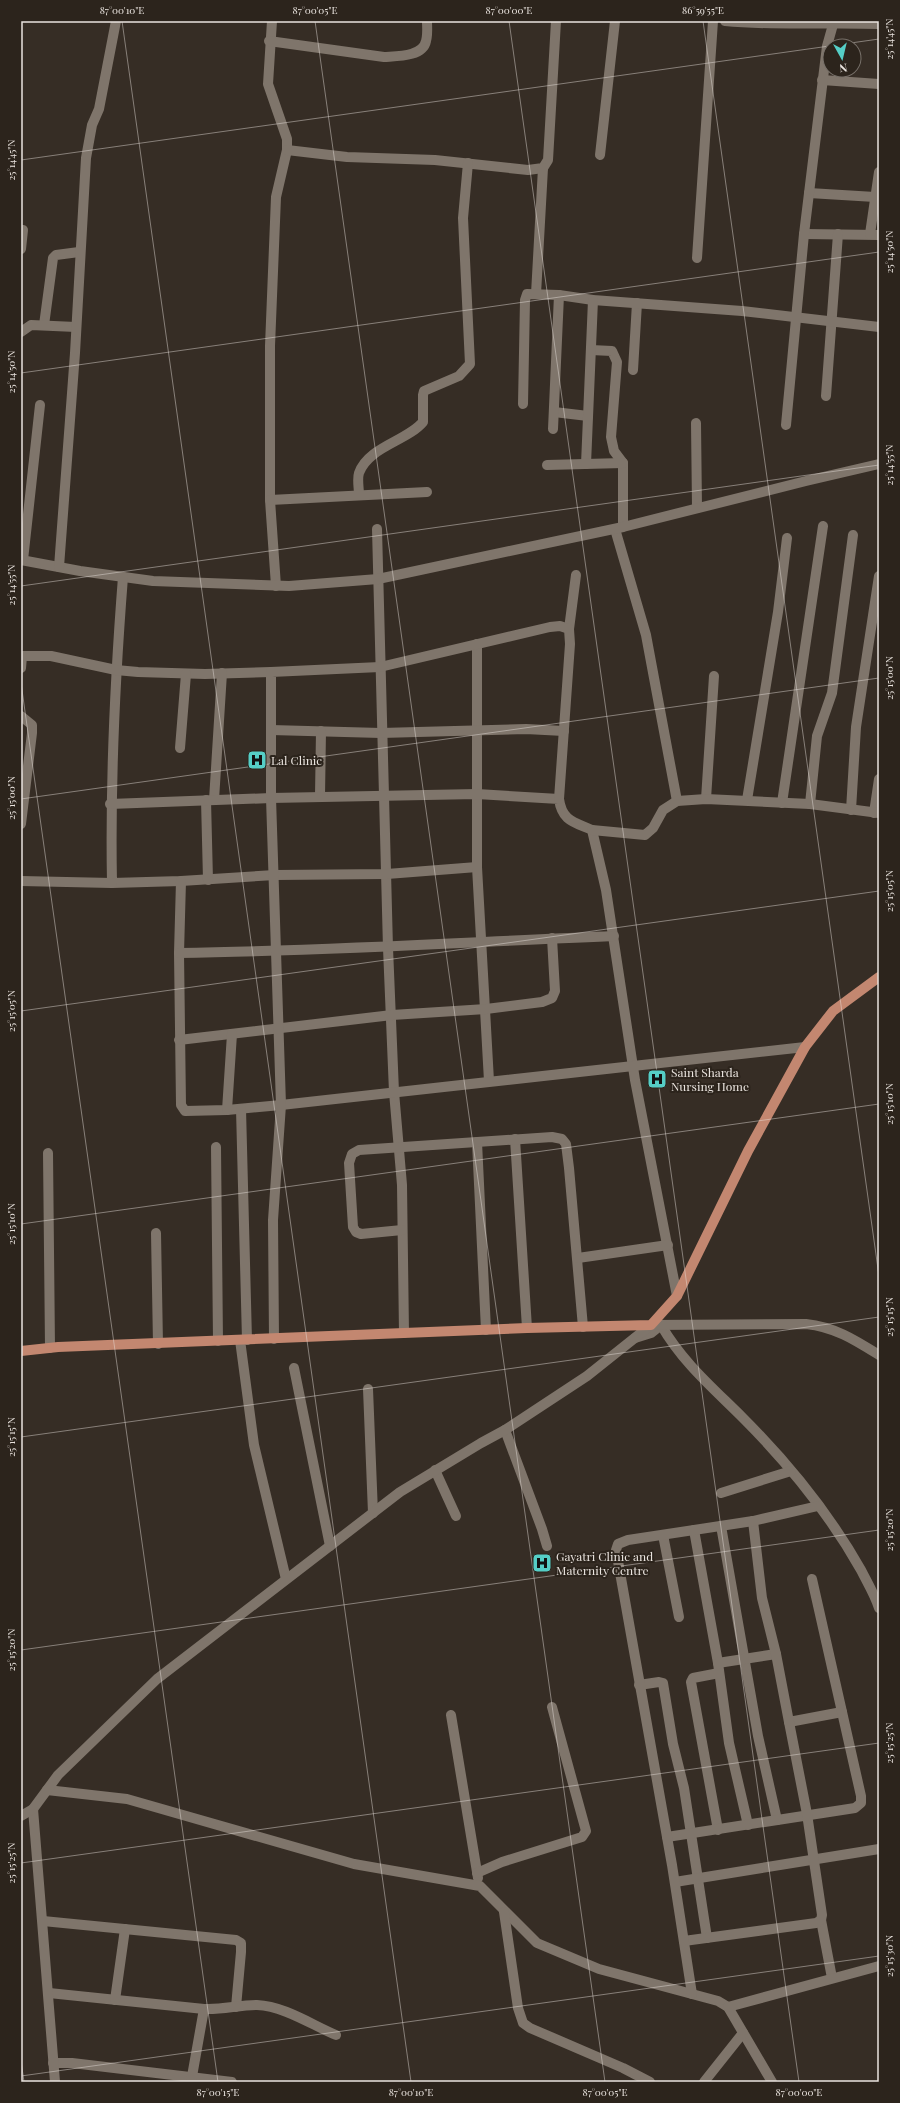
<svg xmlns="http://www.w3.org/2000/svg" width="900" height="2103" font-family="'Playfair Display',serif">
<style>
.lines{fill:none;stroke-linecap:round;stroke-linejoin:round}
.street{stroke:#7f756b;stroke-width:10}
.secondary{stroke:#7f756b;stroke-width:10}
.primary{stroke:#c38770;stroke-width:10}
.ticks{fill:none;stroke:#eae4df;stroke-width:1;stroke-opacity:0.45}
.labels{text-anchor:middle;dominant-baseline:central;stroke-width:4;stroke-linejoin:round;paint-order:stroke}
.poi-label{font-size:12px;fill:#eae4df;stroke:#2c241c;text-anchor:start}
.neatline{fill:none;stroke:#eae4df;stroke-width:1.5}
.ticks-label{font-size:10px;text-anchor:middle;fill:#eae4df}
</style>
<rect width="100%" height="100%" fill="#362d25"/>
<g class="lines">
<g class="street">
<polyline points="272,21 268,84 287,139 287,150 276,197 270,346 270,500 276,586"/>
<path d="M269 41 384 57C396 56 423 57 426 41 428 34 427 27 427 21"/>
<polyline points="822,80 879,84"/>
<polyline points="287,150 347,157 435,160 528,170 543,168 548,160 556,21"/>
<polyline points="600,155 615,21"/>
<polyline points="809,193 875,197"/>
<polyline points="804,234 879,235"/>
<polyline points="870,234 879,172"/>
<polyline points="21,249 23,230"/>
<polyline points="697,258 713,21"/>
<polyline points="536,294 543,168"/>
<polyline points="44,325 53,258 56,255 79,252"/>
<polyline points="21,332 31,325 76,327"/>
<polyline points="591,350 612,351 617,362 611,437 614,451 623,463 623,527"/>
<polyline points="633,370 637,303"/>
<polyline points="826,396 838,234"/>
<polyline points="523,404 525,300 527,294 559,295 593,300 742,311 879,327"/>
<polyline points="554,412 588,416"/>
<polyline points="696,423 697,508"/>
<polyline points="786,425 804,234 827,46 834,21"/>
<polyline points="553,429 559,295"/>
<polyline points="586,464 593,300"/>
<polyline points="547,465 623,463"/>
<path d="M359 495C359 488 357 479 359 473 368 447 407 441 423 422V395L424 391 459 376 470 364 463 218 468 163"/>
<polyline points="270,500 427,492"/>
<polyline points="377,529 388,948 394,1092 402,1185 404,1333"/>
<polyline points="615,529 646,635 677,801"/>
<polyline points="21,560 80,571 153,581 289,586 378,579 623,527 806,481 879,464"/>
<polyline points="23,560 40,405"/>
<polyline points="59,567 75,353 86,158 92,125 99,109 116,21"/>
<path d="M123 577C115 679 110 780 112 883L181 881 275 875 387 874 477 867"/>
<polyline points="569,629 576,575"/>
<polyline points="477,644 477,867 489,1081"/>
<polyline points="21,656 51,656 116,670 138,672 205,674 271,672"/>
<polyline points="21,668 22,656"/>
<polyline points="21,716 32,725 32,733 21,824"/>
<polyline points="271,730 381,733 526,729 564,731"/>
<polyline points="180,748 186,674"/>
<polyline points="320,796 321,731"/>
<polyline points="706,799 714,676"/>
<polyline points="206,800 208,880"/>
<polyline points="214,800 222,673"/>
<polyline points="747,800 778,612 787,538"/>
<polyline points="782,803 823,526"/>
<path d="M110 804 271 798 477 794 559 799C562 821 574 822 592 830L606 890 635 1080 677 1296"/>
<polyline points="810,804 817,736 832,693 853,535"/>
<polyline points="851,810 856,727 879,576"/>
<polyline points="874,813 879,779"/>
<polyline points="592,830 645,835 653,828 663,810 677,801 706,799 810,804 879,813"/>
<polyline points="21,881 112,883"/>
<polyline points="181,881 179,953 181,1105 185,1111 227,1110 281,1105 805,1047"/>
<path d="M179 953C324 951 469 942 614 936"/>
<polyline points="179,1040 392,1015 486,1009 542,1002 552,998 555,991 552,938"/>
<polyline points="241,1109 247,1340"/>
<polyline points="227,1110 232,1034"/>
<polyline points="515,1139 527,1328"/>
<polyline points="477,1142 486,1330"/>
<polyline points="216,1147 218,1341"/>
<polyline points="48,1153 50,1348"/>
<polyline points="402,1230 361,1234 356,1232 353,1227 349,1163 352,1154 359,1150 552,1137 562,1139 566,1144 569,1168 583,1327"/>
<polyline points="156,1233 158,1344"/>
<polyline points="578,1258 668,1245"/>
<path d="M635 1338 651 1333 661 1325C683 1363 713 1388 743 1418 788 1463 830 1515 861 1570 867 1582 875 1595 879 1608"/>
<polyline points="274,1339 273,1220 281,1105 271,798 271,672 380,667 550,627 560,626 569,629 570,644 559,799"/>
<polyline points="240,1340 254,1445 286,1579"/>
<polyline points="294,1368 330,1546"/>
<polyline points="368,1389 373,1513"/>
<polyline points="505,1430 542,1529 547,1546"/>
<polyline points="435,1470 456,1516"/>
<polyline points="721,1493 791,1471"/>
<polyline points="721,1526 758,1736 777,1820"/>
<polyline points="694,1530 718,1663"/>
<polyline points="663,1535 679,1617"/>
<polyline points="639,1685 659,1682 663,1683 673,1744 684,1788 707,1938"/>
<polyline points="451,1715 478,1878"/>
<polyline points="789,1722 842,1712"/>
<polyline points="47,1790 127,1799 354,1864 480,1886 537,1943 599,1969 718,2001 728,2007 772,2082"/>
<polyline points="748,1825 729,1743 718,1663 776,1654"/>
<polyline points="718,1830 691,1682 693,1678 719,1673"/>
<polyline points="667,1837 855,1808 861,1803 861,1796 812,1579"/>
<polyline points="477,1873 502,1862 582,1837 586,1831 552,1707"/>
<polyline points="675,1882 879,1849"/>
<polyline points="504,1912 518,2008 523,2023 530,2028 623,2068 650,2082"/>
<polyline points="821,1920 832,1978"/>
<polyline points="43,1921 236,1940 241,1943 241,1952 236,2007"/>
<polyline points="684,1941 816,1923 821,1920 822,1915 807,1814 789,1722 776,1654 762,1598 753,1521"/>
<path d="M49 1993 204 2009C222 2010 239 2005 257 2005 284 2006 312 2025 336 2035"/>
<polyline points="692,1994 672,1865 616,1550 618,1544 628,1540 753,1521 818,1506"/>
<polyline points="115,2000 125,1929"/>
<polyline points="728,2007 879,1966"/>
<polyline points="53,2063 72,2063 232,2082"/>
<polyline points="191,2082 204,2009"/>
<polyline points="704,2082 743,2033"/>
</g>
<g class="secondary">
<path d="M725 21C776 26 827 22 879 24"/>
<polyline points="33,1809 55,2082"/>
<path d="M21 1816 33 1809 58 1775 157 1679 400 1492 481 1443 505 1430 587 1376 651 1325 806 1324C835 1327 855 1340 879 1355"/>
</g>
<polyline class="primary" points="21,1351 58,1347 527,1328 651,1325 677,1296 748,1151 805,1047 833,1011 879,977"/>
</g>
<path class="ticks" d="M122 21 411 2082M315 21 605 2082M509 21 799 2082M703 21 879 1276M21 160 879 39M21 373 879 252M21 586 879 465M21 683 218 2082M21 799 879 678M21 1011 879 891M21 1224 879 1104M21 1437 879 1317M21 1650 879 1530M21 1863 879 1743M21 2061 24 2082M21 2076 879 1956"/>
<defs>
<g id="hospital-square" transform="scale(1)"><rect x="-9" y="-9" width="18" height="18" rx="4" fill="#55cec6" stroke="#2c241c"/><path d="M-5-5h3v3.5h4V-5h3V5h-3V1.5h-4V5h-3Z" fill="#111"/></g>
</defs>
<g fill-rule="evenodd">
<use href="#hospital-square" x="257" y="760"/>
<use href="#hospital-square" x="657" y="1079"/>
<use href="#hospital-square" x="542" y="1563"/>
</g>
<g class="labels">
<g class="poi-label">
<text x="271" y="760">Lal Clinic</text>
<text x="671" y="1072">Saint Sharda<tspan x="671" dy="14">Nursing Home</tspan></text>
<text x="556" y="1556">Gayatri Clinic and<tspan x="556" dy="14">Maternity Centre</tspan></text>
</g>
</g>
<rect width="900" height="2103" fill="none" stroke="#2c241c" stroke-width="44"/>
<g transform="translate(842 58) rotate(172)"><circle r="19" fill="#2c241c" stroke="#78716a"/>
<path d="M0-3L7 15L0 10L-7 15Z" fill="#55cec6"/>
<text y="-6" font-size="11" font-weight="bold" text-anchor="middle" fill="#eae4df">N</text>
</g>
<rect x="22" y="22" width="856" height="2059" class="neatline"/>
<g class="ticks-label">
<text x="122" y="14">87°00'10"E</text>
<text x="315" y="14">87°00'05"E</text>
<text x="509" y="14">87°00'00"E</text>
<text x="703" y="14">86°59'55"E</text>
<text transform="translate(889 39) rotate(-90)" y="4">25°14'45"N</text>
<text transform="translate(11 160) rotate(-90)" y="4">25°14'45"N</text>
<text transform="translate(889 252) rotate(-90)" y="4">25°14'50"N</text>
<text transform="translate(11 372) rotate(-90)" y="4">25°14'50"N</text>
<text transform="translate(889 465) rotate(-90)" y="4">25°14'55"N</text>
<text transform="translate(11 585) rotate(-90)" y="4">25°14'55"N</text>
<text transform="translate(889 678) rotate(-90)" y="4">25°15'00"N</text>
<text transform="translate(11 798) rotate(-90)" y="4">25°15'00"N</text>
<text transform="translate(889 891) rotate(-90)" y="4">25°15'05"N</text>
<text transform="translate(11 1011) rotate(-90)" y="4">25°15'05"N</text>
<text transform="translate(889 1104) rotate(-90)" y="4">25°15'10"N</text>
<text transform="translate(11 1224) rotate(-90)" y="4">25°15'10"N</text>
<text transform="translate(889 1317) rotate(-90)" y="4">25°15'15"N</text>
<text transform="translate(11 1437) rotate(-90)" y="4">25°15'15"N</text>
<text transform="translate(889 1530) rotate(-90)" y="4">25°15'20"N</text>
<text transform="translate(11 1650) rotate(-90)" y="4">25°15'20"N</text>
<text transform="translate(889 1743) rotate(-90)" y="4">25°15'25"N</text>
<text transform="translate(11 1863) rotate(-90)" y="4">25°15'25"N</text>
<text transform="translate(889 1956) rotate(-90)" y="4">25°15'30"N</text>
<text x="218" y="2096">87°00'15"E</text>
<text x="411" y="2096">87°00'10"E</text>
<text x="605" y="2096">87°00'05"E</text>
<text x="799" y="2096">87°00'00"E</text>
</g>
</svg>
